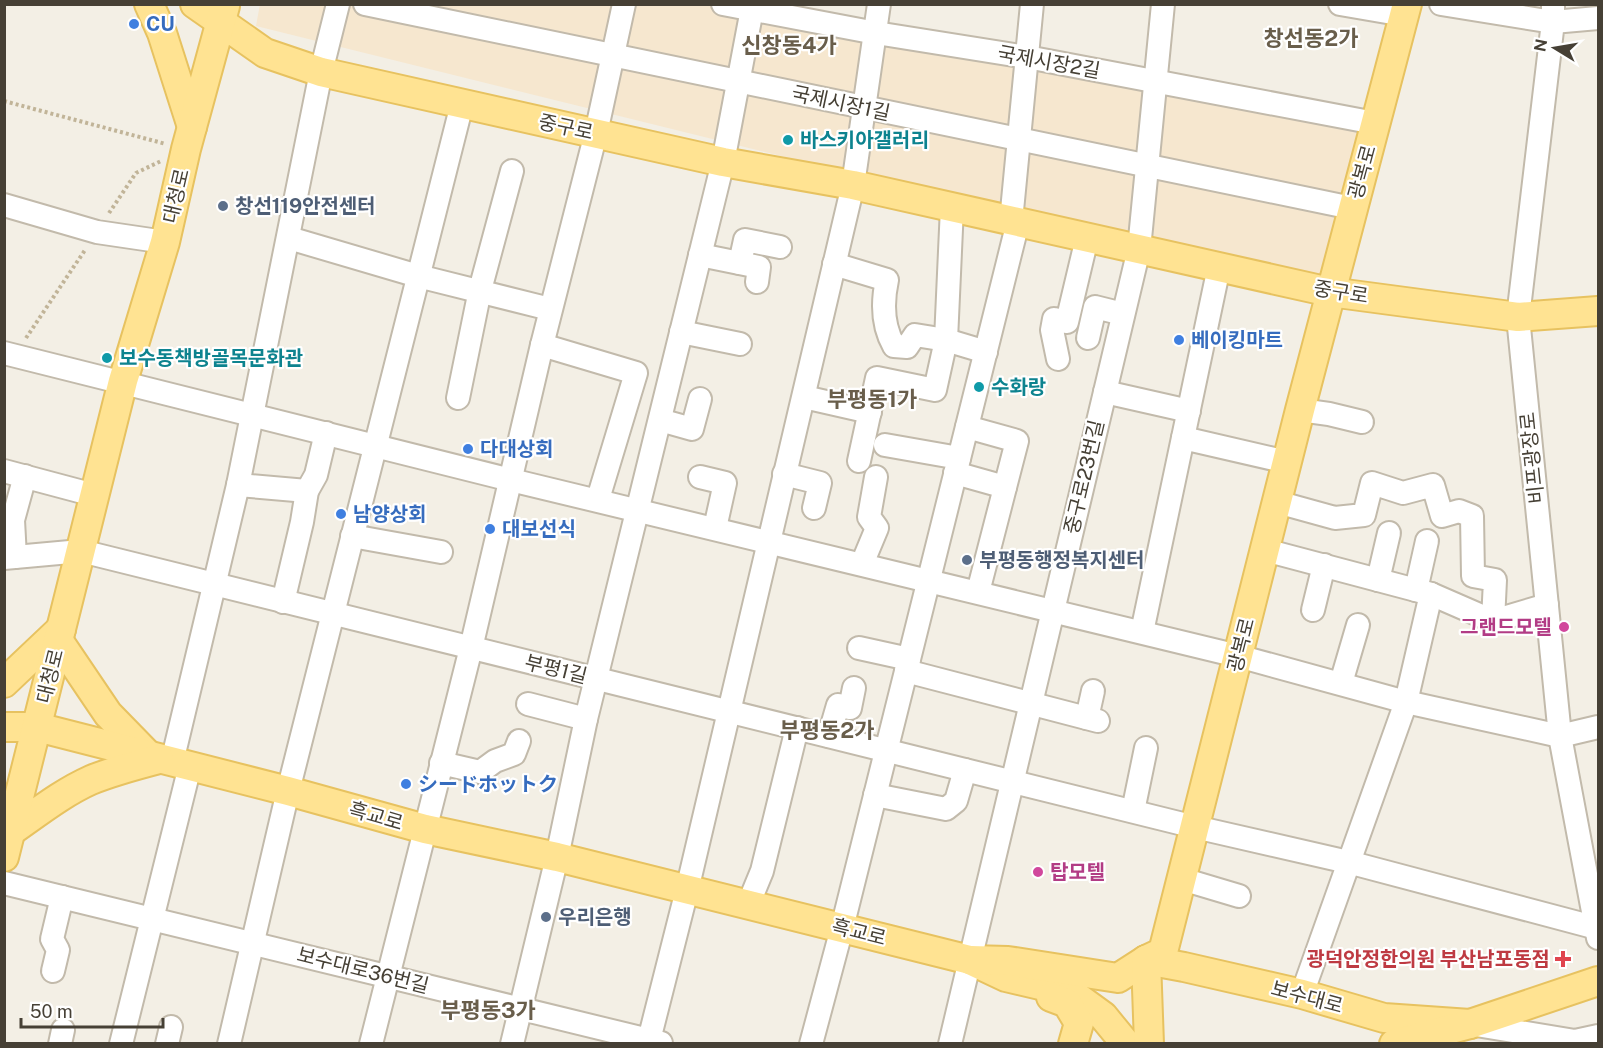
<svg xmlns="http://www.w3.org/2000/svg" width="1603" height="1048" font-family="'Public Sans','Noto Sans KR','Noto Sans JP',sans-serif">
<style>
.commercial{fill:#f6e7cf}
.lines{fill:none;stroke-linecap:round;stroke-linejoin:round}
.minor-casing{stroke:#c2baab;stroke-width:26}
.major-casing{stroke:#e7c260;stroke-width:32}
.path{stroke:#c1b498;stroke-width:4;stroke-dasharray:3 3;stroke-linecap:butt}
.minor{stroke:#fff;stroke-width:22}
.major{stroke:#ffe392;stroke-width:28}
.shop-dot{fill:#3f7fe0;stroke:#fff;stroke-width:2}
.culture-dot{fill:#0f9aa8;stroke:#fff;stroke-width:2}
.service-dot{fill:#5c6f8a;stroke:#fff;stroke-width:2}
.hotel-dot{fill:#d1479c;stroke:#fff;stroke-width:2}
.health-dot{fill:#e0444e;stroke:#fff;stroke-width:2}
.labels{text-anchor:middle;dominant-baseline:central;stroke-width:4.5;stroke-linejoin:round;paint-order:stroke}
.shop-label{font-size:20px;font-weight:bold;fill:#366cbe;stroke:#fff;text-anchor:start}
.street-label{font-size:20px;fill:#464035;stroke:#fff}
.culture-label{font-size:20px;font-weight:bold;fill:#0d838f;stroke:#fff;text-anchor:start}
.service-label{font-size:20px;font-weight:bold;fill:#4e5e75;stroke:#fff;text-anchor:start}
.hotel-label{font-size:20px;font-weight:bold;fill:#b23c85;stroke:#fff;text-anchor:end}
.health-label{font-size:20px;font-weight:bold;fill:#be3a42;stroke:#fff;text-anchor:end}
.quarter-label{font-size:22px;font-weight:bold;fill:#695e4b;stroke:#fff}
</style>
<rect width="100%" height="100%" fill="#f3efe5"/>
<polygon class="commercial" points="260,4 722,5 1375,123 1330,292 256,26"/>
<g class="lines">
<g class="minor-casing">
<g id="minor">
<polyline points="365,4 1352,208"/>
<polyline points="723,4 876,33 1027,57 1375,123"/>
<polyline points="1340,4 1404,15"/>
<polyline points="1441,4 1553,22 1553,4"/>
<polyline points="1598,18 1553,22 1518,317 1560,736 1598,938"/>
<polyline points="4,205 97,232 165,242"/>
<polyline points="1011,221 1032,4"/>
<polyline points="289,238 418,276 550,309"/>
<polyline points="700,255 759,267 757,282"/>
<polyline points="740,263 745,240 780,247"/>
<path d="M834 264 887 280C882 303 882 325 894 346L907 347 915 335 946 340 986 352"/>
<polyline points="681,332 740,344"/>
<polyline points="1088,338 1095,307 1123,314"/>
<polyline points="542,345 636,373 598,499"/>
<polyline points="4,353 511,480 1238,656 1406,702 1560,736 1598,727"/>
<polyline points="1058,359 1052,330 1054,319 1067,322 1087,238"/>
<polyline points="1105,392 1189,411"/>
<polyline points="804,397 870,412"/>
<polyline points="458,398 480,290 512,171"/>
<polyline points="1300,410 1329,414 1362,422"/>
<polyline points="660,420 692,429 700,399"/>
<polyline points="967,427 1017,441 978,592"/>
<polyline points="1183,438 1287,462"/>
<polyline points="885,445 959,458"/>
<polyline points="859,461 877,378 935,390 946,340 952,207"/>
<polyline points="4,471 94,495"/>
<polyline points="955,473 1005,487"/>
<polyline points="784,474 820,483 814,508"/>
<polyline points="700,477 725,483 715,528"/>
<polyline points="238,485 307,491"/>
<polyline points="1277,502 1335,518 1364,515 1372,483 1403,493 1433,485 1442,516 1459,511 1472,516 1473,576 1495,580 1493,621"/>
<polyline points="352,536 441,552"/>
<polyline points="1265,550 1431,594 1493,621 1547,605"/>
<polyline points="15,557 13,520 25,476"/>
<polyline points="4,558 81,551 1195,827 1348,862 1597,928"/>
<polyline points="862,564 877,528 869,517 876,477"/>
<polyline points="1378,580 1389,533"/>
<polyline points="1416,590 1427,541"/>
<polyline points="283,602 302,522 307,491 316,475 326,433"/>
<polyline points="1313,610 1324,565"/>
<polyline points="1142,632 1219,267"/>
<polyline points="859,648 909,659"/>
<polyline points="906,671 1098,721"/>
<polyline points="1341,683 1358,625"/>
<polyline points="528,704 586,719"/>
<polyline points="1087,718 1093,691"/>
<polyline points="829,736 838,705 850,708 854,688"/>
<polyline points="172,762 238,485 321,72 338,4"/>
<polyline points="441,763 480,772 495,761 514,754 519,741"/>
<polyline points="875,795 946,809 956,801 965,770"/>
<polyline points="1133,811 1146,748"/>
<polyline points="1182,879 1239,896"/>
<polyline points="4,883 661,1043"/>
<polyline points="748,905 762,871 797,728"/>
<polyline points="53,971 58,950 52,939 62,897"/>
<polyline points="1302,994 1406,702 1431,594"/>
<polyline points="1470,1024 1575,1041 1598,1036"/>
<polyline points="60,1044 63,1030"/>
<polyline points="121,1044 190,766"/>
<polyline points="167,1044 171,1027"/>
<polyline points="229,1044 288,791 462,104"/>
<polyline points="371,1044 471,648 542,345 596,133 624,4"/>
<polyline points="512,1044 557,857 586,719 723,162 753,4"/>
<polyline points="648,1044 687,890 853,185 879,4"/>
<polyline points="811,1044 842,928 1018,222"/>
<polyline points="950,1044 1139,249 1163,4"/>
</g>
</g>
<g class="major-casing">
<g id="major">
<polyline points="149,4 162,33 192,127"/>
<polyline points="195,4 265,53 321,72 723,162 853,185 1330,292 1518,317 1598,311"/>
<polyline points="58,640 108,714 147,754"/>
<polyline points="4,683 61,629"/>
<polyline points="4,727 37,727 288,791 425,829 557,857 970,960 1006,977 1070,992 1103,1016 1126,1044"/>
<path d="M11 831C37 813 62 793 91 780 113 771 136 765 159 759"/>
<polyline points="4,857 123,381 165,242 186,149 225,6"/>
<polyline points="970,960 1008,961 1118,978 1146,960 1163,952 1300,410 1407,4"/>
<polyline points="1146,960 1184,967 1302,994 1384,1018 1470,1024"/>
<polyline points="1146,960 1149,1044"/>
<polyline points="1051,997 1067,1003 1079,1023 1073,1044"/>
<polyline points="1394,1044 1470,1024 1598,981"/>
</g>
</g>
<g class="path">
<polyline points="4,101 166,144"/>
<polyline points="109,213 136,173 161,161"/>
<polyline points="26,338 85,250"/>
</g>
<use href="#minor" class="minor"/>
<use href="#major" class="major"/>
</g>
<g class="shop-dot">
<circle cx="134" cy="24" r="6"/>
<circle cx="1179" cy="340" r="6"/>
<circle cx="468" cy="449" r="6"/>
<circle cx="341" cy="514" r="6"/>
<circle cx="490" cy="529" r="6"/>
<circle cx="406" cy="784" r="6"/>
</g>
<g class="culture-dot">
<circle cx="788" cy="140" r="6"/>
<circle cx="107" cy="358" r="6"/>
<circle cx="979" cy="387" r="6"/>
</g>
<g class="service-dot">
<circle cx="223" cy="206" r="6"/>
<circle cx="967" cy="560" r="6"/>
<circle cx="546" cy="917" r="6"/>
</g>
<g class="hotel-dot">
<circle cx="1564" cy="627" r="6"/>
<circle cx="1038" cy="872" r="6"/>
</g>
<path class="health-dot" d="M1560 950h6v6h6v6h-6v6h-6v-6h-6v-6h6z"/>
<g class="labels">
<g class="shop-label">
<text x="146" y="24">CU</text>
<text x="1191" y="340">베이킹마트</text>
<text x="480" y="449">다대상회</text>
<text x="353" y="514">남양상회</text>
<text x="502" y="529">대보선식</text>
<text x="418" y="784">シードホットク</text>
</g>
<g class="street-label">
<text transform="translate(1049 62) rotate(10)">국제시장2길</text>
<text transform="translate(841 103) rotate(12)">국제시장1길</text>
<text transform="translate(566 127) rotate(12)">중구로</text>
<text transform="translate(1362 172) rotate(-75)">광복로</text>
<text transform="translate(176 196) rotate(-77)">대청로</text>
<text transform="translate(1341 292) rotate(9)">중구로</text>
<text transform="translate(1532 458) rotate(-96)">비프광장로</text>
<text transform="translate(1084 477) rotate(-77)">중구로23번길</text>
<text transform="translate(1241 645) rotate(-76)">광복로</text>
<text transform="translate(556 669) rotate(14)">부평1길</text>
<text transform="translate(50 676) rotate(-76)">대청로</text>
<text transform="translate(376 816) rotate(16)">흑교로</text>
<text transform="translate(859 932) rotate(14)">흑교로</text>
<text transform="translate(363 970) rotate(14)">보수대로36번길</text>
<text transform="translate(1307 997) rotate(15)">보수대로</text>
</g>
<g class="culture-label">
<text x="800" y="140">바스키아갤러리</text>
<text x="119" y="358">보수동책방골목문화관</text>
<text x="991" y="387">수화랑</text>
</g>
<g class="service-label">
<text x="235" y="206">창선119안전센터</text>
<text x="979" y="560">부평동행정복지센터</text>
<text x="558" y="917">우리은행</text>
</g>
<g class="hotel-label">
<text x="1552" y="627">그랜드모텔</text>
<text x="1050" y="872" text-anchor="start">탑모텔</text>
</g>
<g class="health-label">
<text x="1550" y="959">광덕안정한의원 부산남포동점</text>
</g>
<g class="quarter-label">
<text x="1311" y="38">창선동2가</text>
<text x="789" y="45">신창동4가</text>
<text x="872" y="399">부평동1가</text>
<text x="827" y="730">부평동2가</text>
<text x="488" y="1010">부평동3가</text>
</g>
</g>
<rect width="1603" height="1048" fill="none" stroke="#464035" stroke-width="12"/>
<g transform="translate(1555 48) rotate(281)" stroke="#ffffff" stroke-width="4.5" paint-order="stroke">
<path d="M0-4.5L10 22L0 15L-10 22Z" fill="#464035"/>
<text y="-9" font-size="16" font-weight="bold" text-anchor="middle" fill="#464035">N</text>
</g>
<path d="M21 1018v9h142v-9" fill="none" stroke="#464035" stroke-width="3"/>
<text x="30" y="1018" font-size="18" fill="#464035" stroke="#ffffff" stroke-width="4.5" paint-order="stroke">50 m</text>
</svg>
